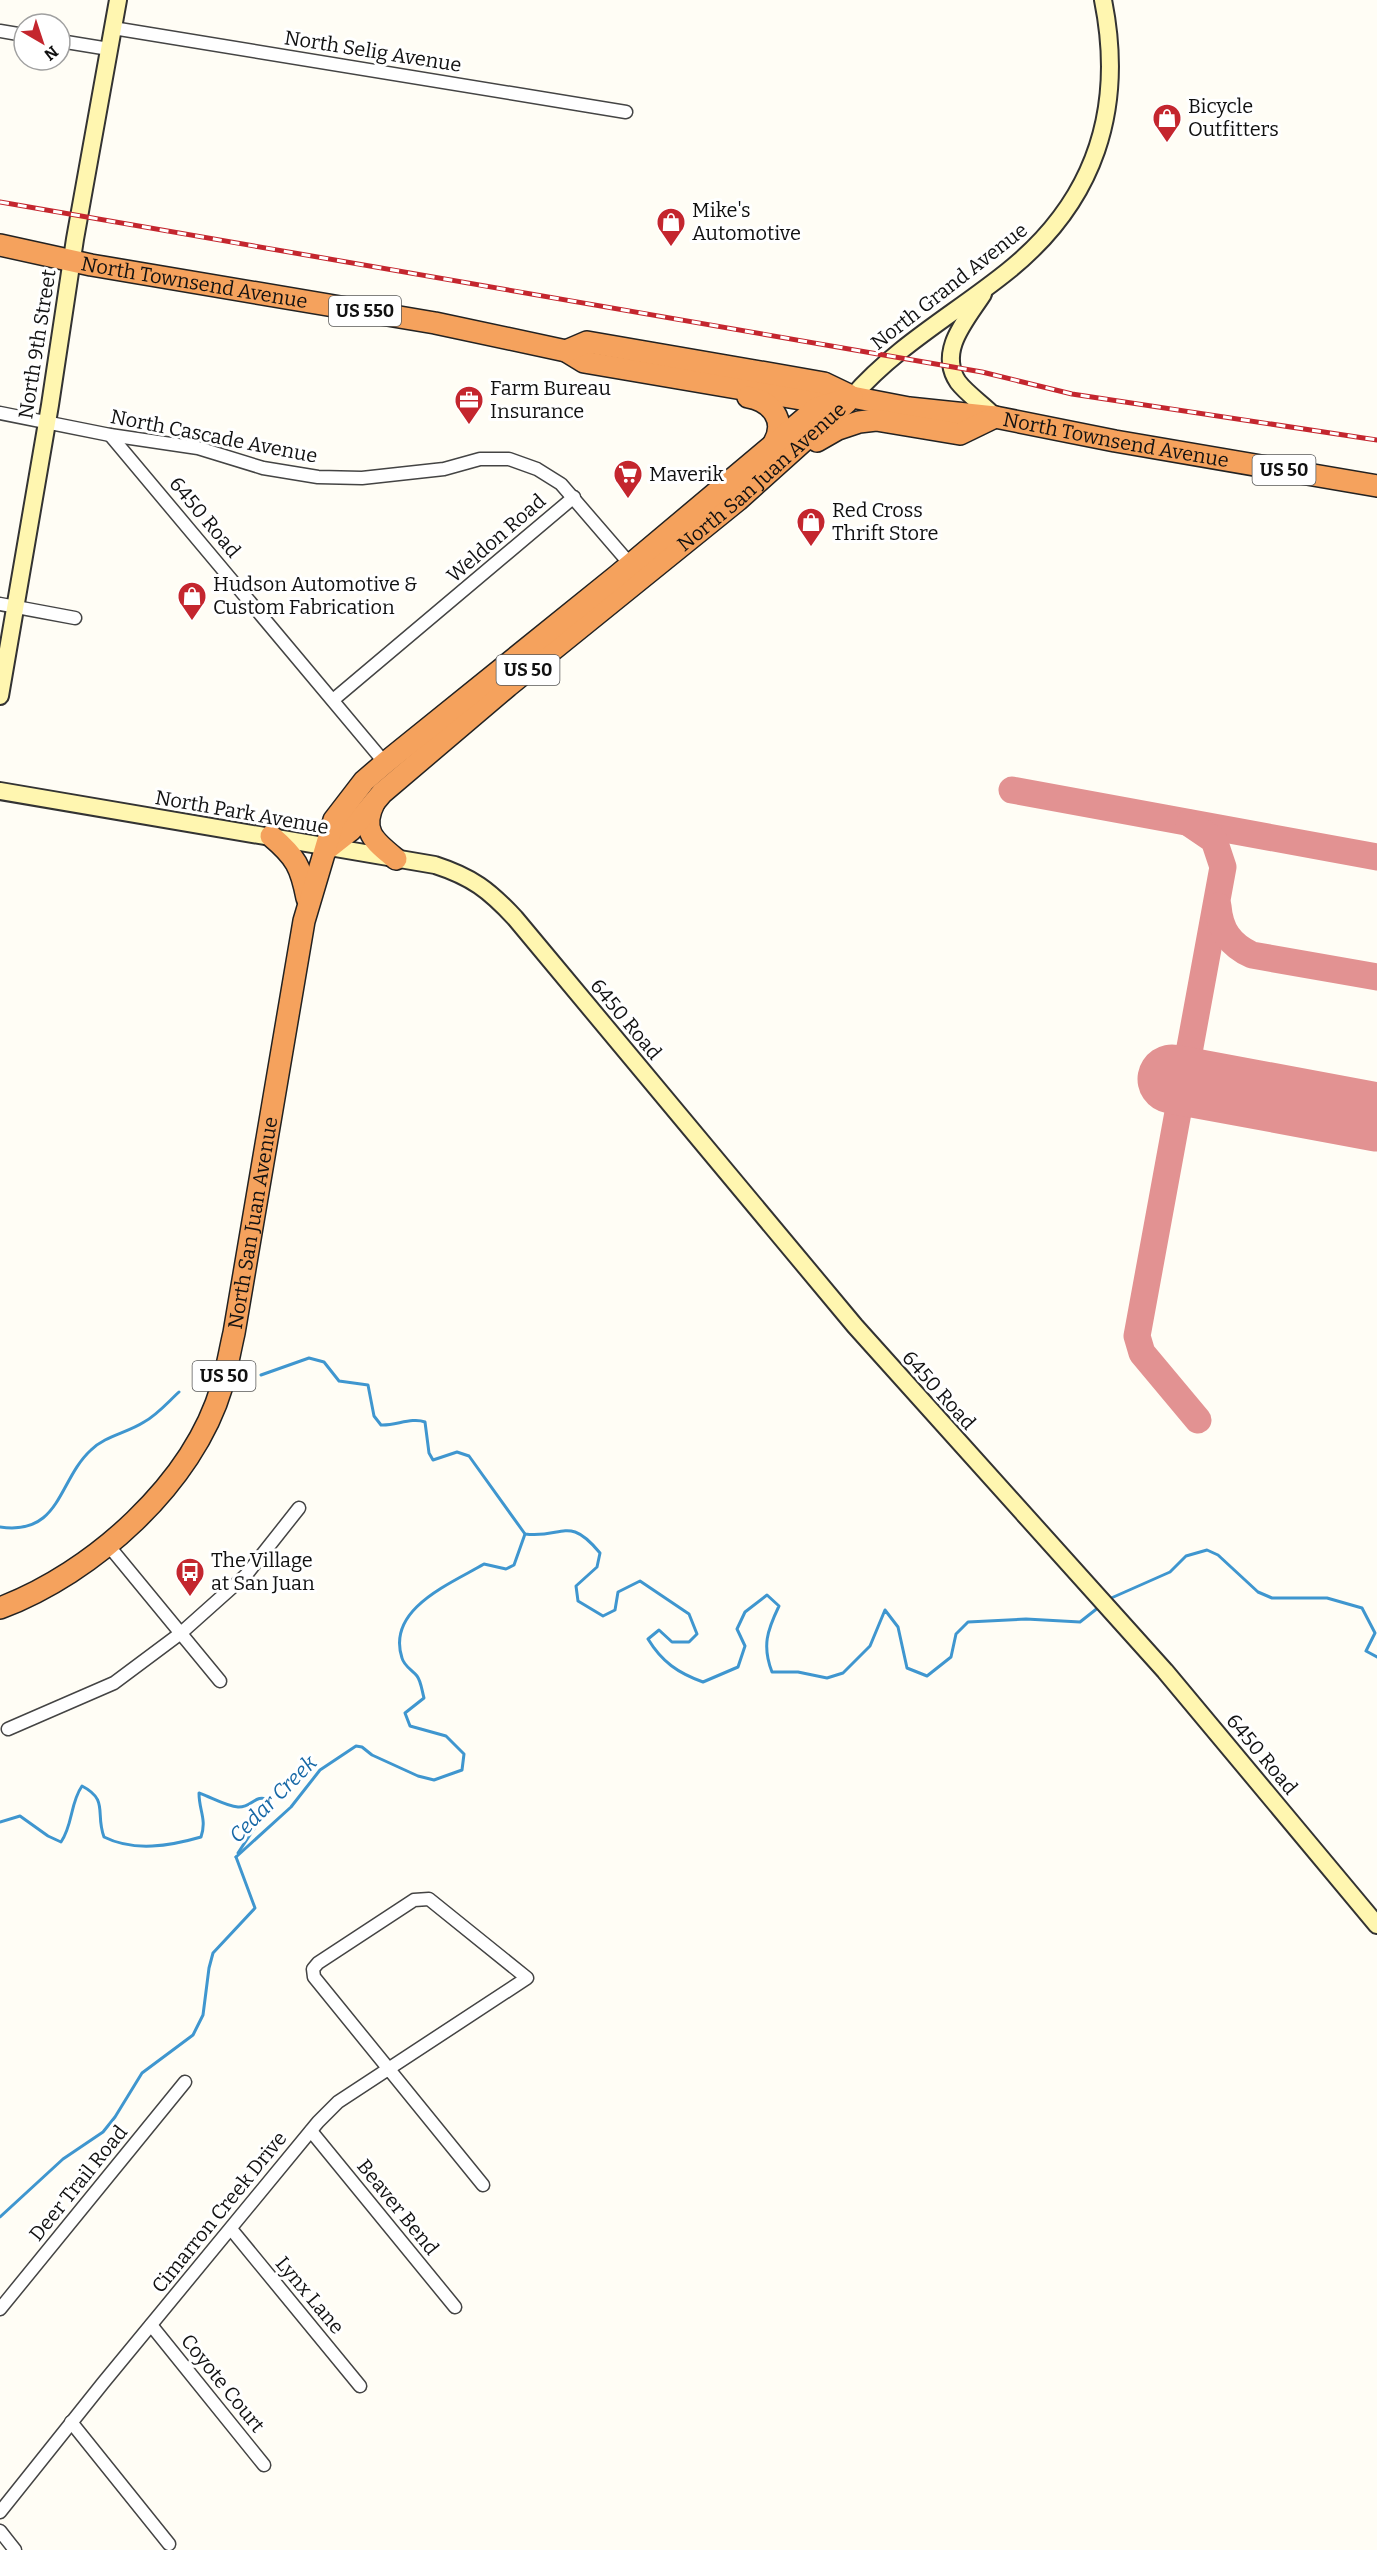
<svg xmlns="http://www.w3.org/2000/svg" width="1377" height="2550" font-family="Bitter,serif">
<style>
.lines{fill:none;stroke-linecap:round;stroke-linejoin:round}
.stream{stroke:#3f96cf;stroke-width:3}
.taxiway{stroke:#e29292;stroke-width:27}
.runway{stroke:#e29292;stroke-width:69}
.street-casing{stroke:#444;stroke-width:15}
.secondary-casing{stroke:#333;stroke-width:20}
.highway-casing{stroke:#222;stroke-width:24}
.street{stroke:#fff;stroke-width:12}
.secondary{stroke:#fff6b0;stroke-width:16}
.highway{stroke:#f5a25d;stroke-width:21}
.rail-casing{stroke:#c4262e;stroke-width:5}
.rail{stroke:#fff;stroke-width:3;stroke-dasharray:9;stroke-linecap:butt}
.labels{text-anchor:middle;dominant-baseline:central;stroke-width:6;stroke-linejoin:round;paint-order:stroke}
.shield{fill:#fff;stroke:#585858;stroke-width:1.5}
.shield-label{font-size:18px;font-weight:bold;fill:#111}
.street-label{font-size:20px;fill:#111;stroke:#fff}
.poi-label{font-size:20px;fill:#111;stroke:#fff;text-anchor:start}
.water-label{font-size:21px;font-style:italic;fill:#1768a6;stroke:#fff}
</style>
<rect width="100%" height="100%" fill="#fffdf5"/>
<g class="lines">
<g class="stream">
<path d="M261 1375 309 1358 324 1362 339 1381 368 1385 374 1416 381 1425C395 1426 412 1417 425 1422L429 1453 433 1460 457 1452 469 1456 525 1534C563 1539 568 1514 600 1553L597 1567 576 1586 578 1601 603 1616 615 1610 618 1592 640 1581 689 1614 697 1634 689 1642H672L659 1630 648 1639C662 1662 678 1673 703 1682L738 1667 745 1646 737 1629 745 1612 767 1595 779 1606C767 1631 762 1646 772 1672H798L827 1678 843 1673 870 1646 885 1610 898 1627 907 1668 927 1676 951 1657 956 1634 968 1622 1026 1619 1080 1622 1099 1607"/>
<path d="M0 1527C61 1536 58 1480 91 1450 105 1436 127 1433 144 1422 157 1415 168 1402 179 1392"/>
<polyline points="1109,1599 1170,1572 1186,1556 1207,1550 1218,1555 1258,1592 1272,1598 1327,1598 1362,1608 1375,1633 1366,1651 1377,1657"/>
<path d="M0 1822 20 1816 48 1836 61 1842C73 1825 70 1803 82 1786 109 1800 95 1813 104 1837 134 1852 170 1846 201 1837 207 1819 199 1811 199 1793 211 1797 226 1806 238 1807 252 1808 255 1793 269 1800L270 1804 238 1853"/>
<path d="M236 1857 291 1807 320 1770 356 1746 362 1747 372 1755 418 1776 434 1780 462 1770 464 1754 446 1736 410 1726 405 1713 424 1698C422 1691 421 1681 417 1676 412 1670 404 1666 402 1658 386 1609 450 1584 484 1564L506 1569 514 1565 525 1534"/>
<polyline points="0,2217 63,2159 103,2132 115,2117 142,2073 193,2035 203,2015 209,1968 213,1953 255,1908 236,1857"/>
</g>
<g class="taxiway">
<polyline points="1012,790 1377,857"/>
<polyline points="1189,823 1214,840 1223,867 1137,1336 1142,1353 1198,1420"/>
<path d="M1218 906C1220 930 1230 945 1252 955L1377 977"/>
</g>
<polyline class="runway" points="1172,1079 1377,1117"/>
<g class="street-casing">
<g id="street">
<polyline points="113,28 626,112"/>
<polyline points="0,31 24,35"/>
<polyline points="60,41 109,49"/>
<polyline points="0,413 110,435 198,448 263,468 318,477 362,478 444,469 480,459 509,459 537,469 561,484 630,564"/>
<polyline points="110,435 385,763"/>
<polyline points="0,604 75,618"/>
<polyline points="333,700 574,497"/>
<polyline points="108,1545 220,1681"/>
<polyline points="8,1729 114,1683 181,1633 246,1575 299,1508"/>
<polyline points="311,2131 455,2307"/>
<polyline points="231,2229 360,2386"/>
<polyline points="0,2309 185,2082"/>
<polyline points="151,2325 264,2465"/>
<polyline points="71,2422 169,2544"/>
<polyline points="0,2512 103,2383 318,2122 338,2102 527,1978 429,1899 414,1900 318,1963 313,1969 314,1977 483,2185"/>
<polyline points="0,2531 15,2550"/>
</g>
</g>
<g class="secondary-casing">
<g id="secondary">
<path d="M983 294C967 319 937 351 958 382 968 395 984 405 995 417"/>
<path d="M852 397C896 346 956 313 1008 271 1095 201 1125 109 1103 0"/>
<polyline points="0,696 50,405 75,239 118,0"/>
<path d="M0 791 435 865C472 877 489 890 515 918L855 1326 1165 1671 1377 1925"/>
</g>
</g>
<g class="highway-casing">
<g id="highway">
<path id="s1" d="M0 245 91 265 435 323 566 351 584 362 801 399 852 397 909 408 995 417 1115 441 1377 486"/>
<polyline points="566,351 587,342 824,383 849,395"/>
<path d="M748 397C771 401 787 420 774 443"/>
<polyline points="817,441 838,429 859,422 876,420 960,434 995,417"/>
<path d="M374 803C360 831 375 842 396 859"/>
<path d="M271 836C296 857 301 867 307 898"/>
<path id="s2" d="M327 849 351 830 382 793 508 686 738 500 847 402"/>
<path id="s3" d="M0 1608C93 1573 193 1484 222 1386 227 1369 230 1350 234 1333L304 921 334 820 364 781 385 763 618 575 817 408 852 397"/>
</g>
</g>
<use href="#street" class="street"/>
<use href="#secondary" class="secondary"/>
<use href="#highway" class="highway"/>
<g class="rail-casing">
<polyline id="rail" points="0,202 982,372 1072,394 1377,440"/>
</g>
<use href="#rail" class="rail"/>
</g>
<defs>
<g id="shop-pin" transform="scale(1.5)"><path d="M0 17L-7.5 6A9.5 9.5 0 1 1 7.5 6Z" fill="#c4262e" stroke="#fff"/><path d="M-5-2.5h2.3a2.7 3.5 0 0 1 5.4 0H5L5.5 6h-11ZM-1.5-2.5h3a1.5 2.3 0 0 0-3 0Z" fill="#fff"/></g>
<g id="office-pin" transform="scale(1.5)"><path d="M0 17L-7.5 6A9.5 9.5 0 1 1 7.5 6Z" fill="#c4262e" stroke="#fff"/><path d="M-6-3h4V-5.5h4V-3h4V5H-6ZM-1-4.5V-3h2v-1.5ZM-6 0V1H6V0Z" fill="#fff"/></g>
<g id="supermarket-pin" transform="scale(1.5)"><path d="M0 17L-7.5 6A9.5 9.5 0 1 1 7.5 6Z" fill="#c4262e" stroke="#fff"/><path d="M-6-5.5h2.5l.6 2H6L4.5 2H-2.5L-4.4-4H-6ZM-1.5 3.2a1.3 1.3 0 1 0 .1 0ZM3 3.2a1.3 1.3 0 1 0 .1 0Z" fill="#fff"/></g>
<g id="bus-pin" transform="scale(1.5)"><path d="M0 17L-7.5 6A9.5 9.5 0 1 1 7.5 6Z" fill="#c4262e" stroke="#fff"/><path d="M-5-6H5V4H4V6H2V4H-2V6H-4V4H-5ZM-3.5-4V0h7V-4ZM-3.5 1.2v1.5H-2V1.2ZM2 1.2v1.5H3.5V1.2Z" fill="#fff"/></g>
</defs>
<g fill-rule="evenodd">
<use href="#shop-pin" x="1167" y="118"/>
<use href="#shop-pin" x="671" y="222"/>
<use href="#office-pin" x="469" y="400"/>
<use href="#supermarket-pin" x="628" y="474"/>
<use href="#shop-pin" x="811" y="522"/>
<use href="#shop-pin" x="192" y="596"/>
<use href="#bus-pin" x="190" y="1572"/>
</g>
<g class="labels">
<g class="shield">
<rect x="329" y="296" width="72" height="30" rx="4.5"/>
<rect x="1252.5" y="455" width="63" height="30" rx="4.5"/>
<rect x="496.5" y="655" width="63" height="30" rx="4.5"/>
<rect x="192.5" y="1361" width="63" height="30" rx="4.5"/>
</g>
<g class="shield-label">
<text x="365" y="311">US 550</text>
<text x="1284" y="470">US 50</text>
<text x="528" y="670">US 50</text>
<text x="224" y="1376">US 50</text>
</g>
<g class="street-label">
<text transform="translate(373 51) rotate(9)">North Selig Avenue</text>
<text stroke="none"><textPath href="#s1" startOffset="198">North Townsend Avenue</textPath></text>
<text transform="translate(949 286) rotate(-38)">North Grand Avenue</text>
<text transform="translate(37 344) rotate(-81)">North 9th Street</text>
<text transform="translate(214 436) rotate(11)">North Cascade Avenue</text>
<text stroke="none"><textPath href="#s1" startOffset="1136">North Townsend Avenue</textPath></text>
<text stroke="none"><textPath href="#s2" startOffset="573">North San Juan Avenue</textPath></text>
<text transform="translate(205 517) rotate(50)">6450 Road</text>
<text transform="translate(496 538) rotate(-41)">Weldon Road</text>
<text transform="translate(242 812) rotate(10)">North Park Avenue</text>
<text transform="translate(626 1019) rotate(50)">6450 Road</text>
<text stroke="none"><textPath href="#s3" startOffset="490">North San Juan Avenue</textPath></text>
<text transform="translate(939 1390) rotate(48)">6450 Road</text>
<text transform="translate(1262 1754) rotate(50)">6450 Road</text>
<text transform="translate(78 2183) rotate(-51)">Deer Trail Road</text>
<text transform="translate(398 2207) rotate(51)">Beaver Bend</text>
<text transform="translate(219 2212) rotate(-51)">Cimarron Creek Drive</text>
<text transform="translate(310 2295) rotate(50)">Lynx Lane</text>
<text transform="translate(223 2383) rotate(51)">Coyote Court</text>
</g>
<g class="poi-label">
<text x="1188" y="106">Bicycle<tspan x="1188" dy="23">Outfitters</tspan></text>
<text x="692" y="210">Mike's<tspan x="692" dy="23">Automotive</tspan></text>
<text x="490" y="388">Farm Bureau<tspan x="490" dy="23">Insurance</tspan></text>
<text x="649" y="474">Maverik</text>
<text x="832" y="510">Red Cross<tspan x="832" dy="23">Thrift Store</tspan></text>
<text x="213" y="584">Hudson Automotive &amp;<tspan x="213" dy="23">Custom Fabrication</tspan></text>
<text x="211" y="1560">The Village<tspan x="211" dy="23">at San Juan</tspan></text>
</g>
<g class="water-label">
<text transform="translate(273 1799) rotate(-45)">Cedar Creek</text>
</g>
</g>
<g transform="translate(42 42) rotate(141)"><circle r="28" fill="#ffffff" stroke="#a0a0a0" stroke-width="1.5"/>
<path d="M0-4.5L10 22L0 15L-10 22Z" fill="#c4262e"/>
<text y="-9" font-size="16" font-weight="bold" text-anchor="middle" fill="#111111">N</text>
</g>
</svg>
